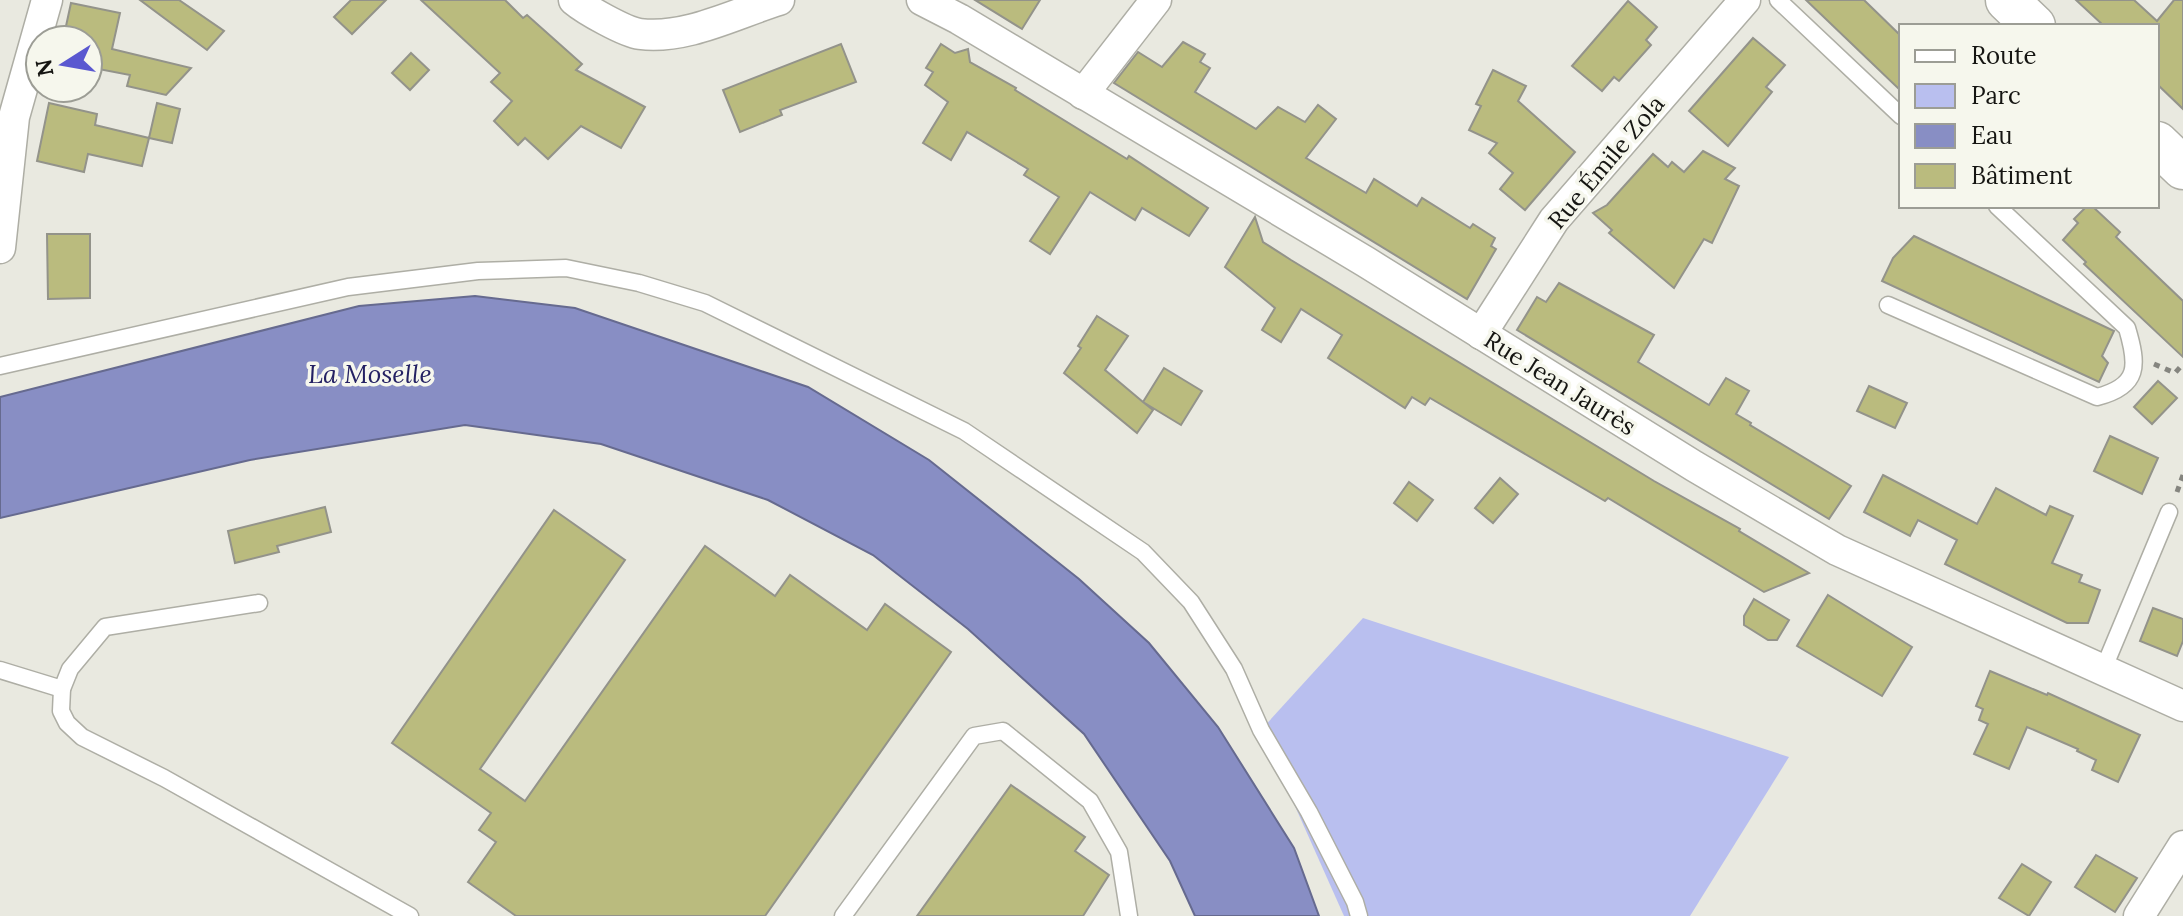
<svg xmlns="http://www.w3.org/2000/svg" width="2183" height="916" font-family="Lora,serif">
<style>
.green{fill:#b9bfef}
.water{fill:#888ec4;stroke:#666a8f;stroke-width:2}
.building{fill:#babb7e;stroke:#93938a;stroke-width:2}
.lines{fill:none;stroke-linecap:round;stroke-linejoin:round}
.lane-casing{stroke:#aeaea5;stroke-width:19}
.street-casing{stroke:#aeaea5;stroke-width:33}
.secondary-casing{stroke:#aeaea5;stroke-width:45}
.path{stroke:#85857f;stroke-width:5;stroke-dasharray:6 6;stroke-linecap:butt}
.lane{stroke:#fff;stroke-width:16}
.street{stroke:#fff;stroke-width:30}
.secondary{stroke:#fff;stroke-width:42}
.labels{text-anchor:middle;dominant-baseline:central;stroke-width:7;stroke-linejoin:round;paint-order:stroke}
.street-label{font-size:24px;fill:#151512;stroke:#f6f7ed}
.water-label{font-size:26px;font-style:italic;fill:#242163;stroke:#f6f7ed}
</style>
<rect width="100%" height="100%" fill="#e9e9e0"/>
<polygon class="green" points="1363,618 1789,757 1690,916 1344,916 1261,730"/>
<polygon class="water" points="475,296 575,308 808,387 929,460 1079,579 1149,643 1218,727 1294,848 1319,916 1195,916 1170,861 1084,734 968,629 873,555 768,500 601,444 465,425 250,460 0,518 0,397 359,306"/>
<g class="building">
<polygon points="140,0 179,0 224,31 207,50"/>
<polygon points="351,0 386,0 352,34 334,17"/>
<polygon points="421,0 505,0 523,18 527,15 582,64 576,70 645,107 621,148 581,126 548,159 525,138 518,145 494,121 512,101 491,82 500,73"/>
<polygon points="975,0 1040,0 1022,29"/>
<polygon points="1806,0 1864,0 1901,36 1901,91"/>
<polygon points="2076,0 2134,0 2157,21 2174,0 2183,0 2183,109 2157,84 2157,26 2104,26"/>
<polygon points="1628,1 1657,27 1646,40 1651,45 1619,81 1614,77 1602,91 1572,66"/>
<polygon points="71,3 120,13 112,49 191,68 166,95 127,86 130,75 88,67 88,40 63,40"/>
<polygon points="1753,38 1785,65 1766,87 1772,92 1728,146 1689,111"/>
<polygon points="1183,42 1205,54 1200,62 1210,68 1195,92 1256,129 1278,107 1305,122 1318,105 1336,119 1306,158 1366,193 1374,179 1417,206 1422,198 1470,228 1473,224 1495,238 1491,246 1496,249 1467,299 1114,83 1138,52 1162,67"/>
<polygon points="841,44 856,82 780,110 782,115 740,132 723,90"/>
<polygon points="941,44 955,53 968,49 970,62 1016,88 1015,90 1127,159 1129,156 1208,208 1189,236 1142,208 1135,220 1090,192 1050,254 1030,241 1059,197 1024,175 1028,169 967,132 951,160 923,143 948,102 925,85 933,72 926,68"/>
<polygon points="411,53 429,70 410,90 392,73"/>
<polygon points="1493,70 1526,86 1518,101 1575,152 1525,210 1500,189 1513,173 1489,153 1497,143 1469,130 1481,106 1476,104"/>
<polygon points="49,103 97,114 95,125 149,138 157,103 180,109 172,143 149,138 142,166 88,154 84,172 37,161"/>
<polygon points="1703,151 1735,168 1725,179 1739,186 1712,243 1704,239 1674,288 1609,233 1612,230 1593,213 1607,205 1653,154 1668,167 1672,162 1684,172"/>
<polygon points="2087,206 2092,206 2120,232 2116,237 2183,301 2183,357 2084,264 2086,262 2063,240 2078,223 2074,219"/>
<polygon points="1255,217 1263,242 1291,260 1654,481 1740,529 1739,531 1809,573 1764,592 1608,498 1605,501 1430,398 1425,405 1412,397 1405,408 1328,358 1342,335 1301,309 1281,342 1262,330 1275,308 1225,267"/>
<polygon points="47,234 90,234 90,298 48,299"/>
<polygon points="1914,236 2114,331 2102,356 2108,363 2099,382 1882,281 1893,258"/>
<polygon points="1559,283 1654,335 1638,362 1709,405 1726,378 1749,391 1736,414 1751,423 1750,425 1851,486 1829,519 1517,330 1537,297 1546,302"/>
<polygon points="1097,316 1128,336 1105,370 1143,402 1164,368 1202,391 1181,425 1143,402 1153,410 1137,433 1064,373 1081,348 1078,346"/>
<polygon points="2158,381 2177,398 2152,424 2134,407"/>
<polygon points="1869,386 1907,403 1895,428 1857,411"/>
<polygon points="2110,436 2158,458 2142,494 2094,471"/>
<polygon points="1883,475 1977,524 1996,488 2046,515 2050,506 2073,516 2052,563 2082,575 2079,582 2100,590 2088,623 2067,623 1945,564 1957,540 1918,520 1910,536 1864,512"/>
<polygon points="1500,478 1518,494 1493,523 1475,508"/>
<polygon points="1409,482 1433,500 1417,521 1394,503"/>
<polygon points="325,507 331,532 277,546 279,552 235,563 228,531"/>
<polygon points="554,510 625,560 480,769 525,801 705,546 775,596 790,575 867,630 885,604 951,652 765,916 516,916 468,882 496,842 479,830 491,813 392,743"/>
<polygon points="1828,595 1912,647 1882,696 1797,646"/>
<polygon points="1754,599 1789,620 1777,640 1768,640 1744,625 1744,616"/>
<polygon points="2153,608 2183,619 2183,641 2177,656 2140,641"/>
<polygon points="1990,671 2047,695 2048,693 2140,735 2118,782 2092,770 2096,760 2077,751 2078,749 2027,727 2009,769 1974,754 1988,724 1979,720 1983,709 1976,706"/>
<polygon points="1011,785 1085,837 1075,851 1109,875 1083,916 917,916"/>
<polygon points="2096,855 2137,878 2115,912 2075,887"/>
<polygon points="2022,864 2051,882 2029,916 1999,898"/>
</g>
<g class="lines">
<g class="lane-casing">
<g id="lane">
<polyline points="1778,0 1901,116"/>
<path d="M1888 305 2097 397C2140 386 2138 365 2127 328L1997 206"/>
<polyline points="0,366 348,287 478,271 566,268 639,283 705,303 964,431 1143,552 1191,602 1234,669 1261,730 1309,812 1355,902 1359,916"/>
<polyline points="259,603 105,627 70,669 62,689 61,711 67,723 82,737 164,778 410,916"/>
<polyline points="0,670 62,689"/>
<polyline points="2103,670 2169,512"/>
<polyline points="843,916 974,736 1003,731 1090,801 1119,852 1129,916"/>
</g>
</g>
<g class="street-casing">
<g id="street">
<path d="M574 0C586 10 625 32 640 34 686 40 736 13 779 0"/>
<polyline points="922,0 959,19 1366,262 1694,466 1837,550 2183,706"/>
<polyline points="1083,94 1156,0"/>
<polyline points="0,248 14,117 47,0"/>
<polyline points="1481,334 1554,220 1745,0"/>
<polyline points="2139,916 2183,846"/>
</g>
</g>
<g class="secondary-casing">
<g id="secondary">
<polyline points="2007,0 2034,26"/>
<polyline points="2157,143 2183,168"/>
</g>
</g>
<g class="path">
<polyline points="2154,364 2175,373 2183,364"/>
<polyline points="2177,492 2183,475"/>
</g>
<use href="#lane" class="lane"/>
<use href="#street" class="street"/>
<use href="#secondary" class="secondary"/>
</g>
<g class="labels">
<g class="street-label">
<text transform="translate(1606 162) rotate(-50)">Rue Émile Zola</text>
<text transform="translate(1560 383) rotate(32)">Rue Jean Jaurès</text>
</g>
<g class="water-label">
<text x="370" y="373">La Moselle</text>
</g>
</g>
<rect x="1899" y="24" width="260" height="184" fill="#f6f7ed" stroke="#9c9d95" stroke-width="2"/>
<rect x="1915" y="50" width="40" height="12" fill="#ffffff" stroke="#9c9d95" stroke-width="2"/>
<text x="1971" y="64" font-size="24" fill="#151512">Route</text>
<rect x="1915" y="84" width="40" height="24" fill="#b9bfef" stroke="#9c9d95" stroke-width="2"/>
<text x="1971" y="104" font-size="24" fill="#151512">Parc</text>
<rect x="1915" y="124" width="40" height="24" fill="#888ec4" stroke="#9c9d95" stroke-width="2"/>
<text x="1971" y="144" font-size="24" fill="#151512">Eau</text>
<rect x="1915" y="164" width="40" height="24" fill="#babb7e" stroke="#9c9d95" stroke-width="2"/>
<text x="1971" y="184" font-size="24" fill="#151512">Bâtiment</text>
<g transform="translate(64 64) rotate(259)"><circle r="38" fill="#f6f7ed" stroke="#9c9d95" stroke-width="2"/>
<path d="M0-6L14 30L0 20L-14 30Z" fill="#5a58d0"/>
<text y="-12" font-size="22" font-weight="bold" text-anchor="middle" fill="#151512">N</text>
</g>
</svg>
